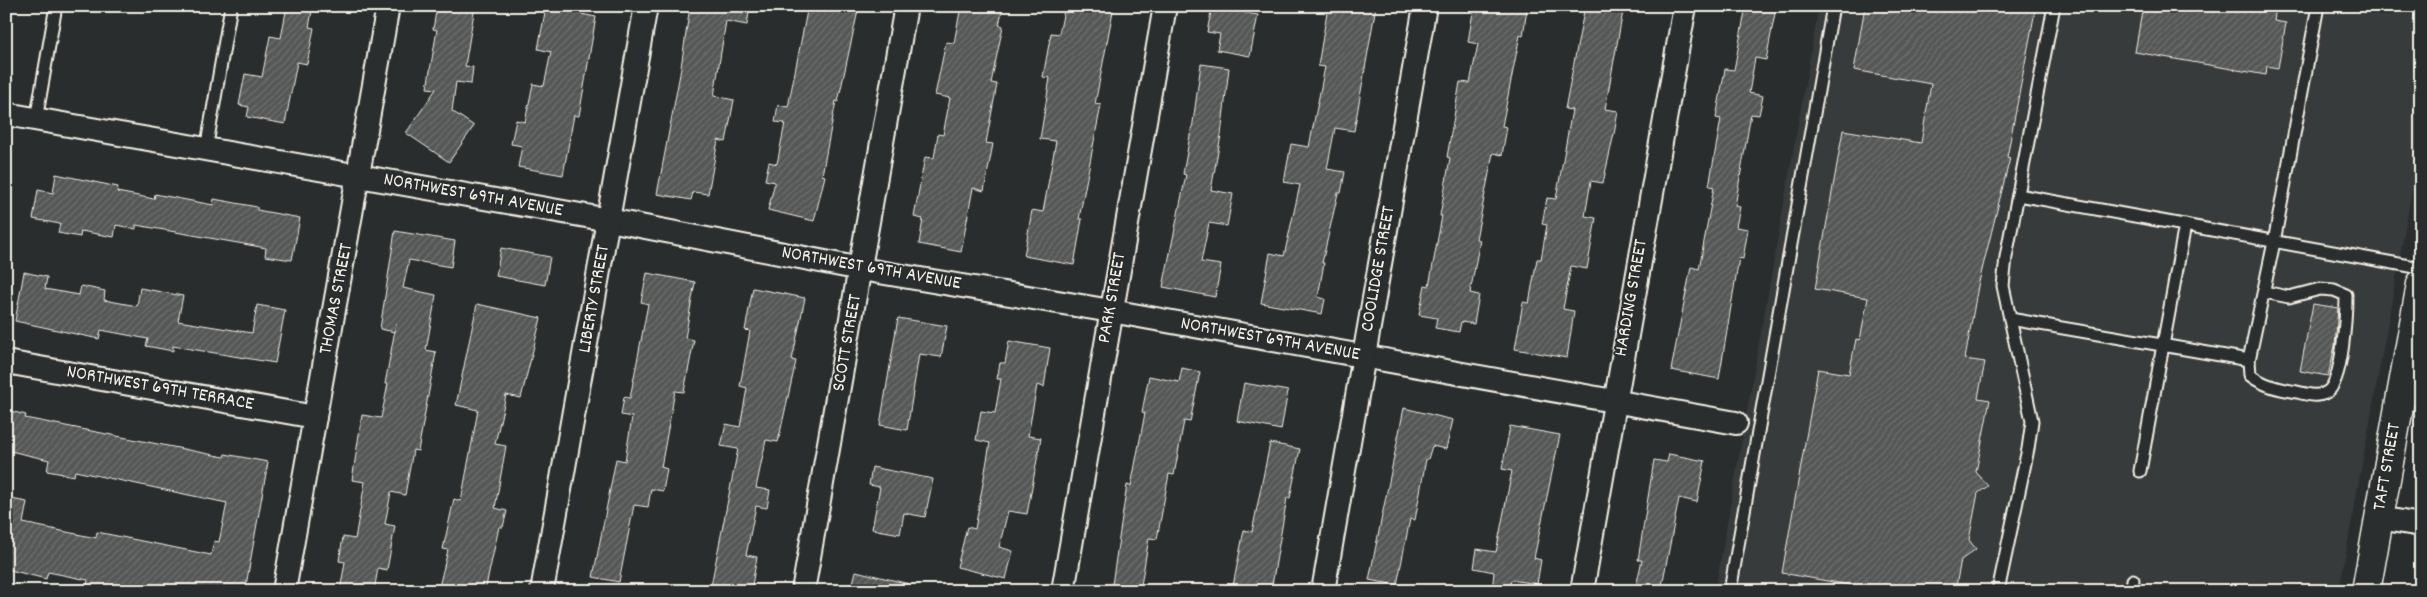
<svg xmlns="http://www.w3.org/2000/svg" width="2427" height="597" font-family="Dekko,sans-serif">
<style>
.built{fill:#373a3a}
.building{fill:url(#building-hatch);stroke:#f4f1e8}
.lines{fill:none;stroke-linecap:round;stroke-linejoin:round}
.service-casing{stroke:#f4f1e8;stroke-width:15}
.minor-casing{stroke:#f4f1e8;stroke-width:26}
.tertiary-casing{stroke:#f4f1e8;stroke-width:31}
.service{stroke:#2a2d2e;stroke-width:11}
.minor{stroke:#2a2d2e;stroke-width:22}
.tertiary{stroke:#2a2d2e;stroke-width:28}
.labels{text-anchor:middle;dominant-baseline:central;stroke-width:4;stroke-linejoin:round;paint-order:stroke}
.street-label{font-size:19px;fill:#f4f1e8;stroke:#2a2d2e}
</style>
<defs>
<pattern id="building-hatch" width="6" height="6" patternUnits="userSpaceOnUse" patternTransform="scale(1.25)"><rect width="6" height="6" fill="#555756"/><path d="M-1 1l2-2M0 6l6-6M5 7l2-2" fill="none" stroke="#6e706e"/></pattern>
</defs>
<rect width="100%" height="100%" fill="#2a2d2e"/>
<filter id="ink" filterUnits="userSpaceOnUse"><feTurbulence type="fractalNoise" baseFrequency=".02" numOctaves="2"/><feDisplacementMap in="SourceGraphic" scale="10" xChannelSelector="R" yChannelSelector="G"/><feConvolveMatrix kernelMatrix="1 2 1 2 8 2 1 2 1" color-interpolation-filters="sRGB"/></filter>
<g filter="url(#ink)">
<polygon class="built" points="1819,6 2421,6 2421,141 2339,591 1715,591"/>
<g class="building">
<polygon points="287,6 313,6 309,27 314,28 307,64 297,62 285,124 247,117 249,107 239,105 245,74 262,77 270,36 281,38"/>
<polygon points="437,6 475,6 465,66 473,67 471,84 456,82 452,111 474,126 449,162 406,133 436,89 427,88 437,30 433,29"/>
<polygon points="690,6 750,6 747,25 726,21 714,96 734,100 726,142 718,140 708,194 693,192 691,200 657,194 680,74"/>
<polygon points="808,6 859,6 838,102 836,101 822,175 825,176 814,221 768,210 775,182 765,180 769,162 777,164 785,123 775,122 778,105 788,107"/>
<polygon points="961,6 1003,6 999,25 1003,26 991,83 997,84 986,143 993,144 984,191 973,188 961,252 919,244 923,219 914,217 925,157 934,158 938,134 943,135 950,98 935,95 946,42 954,43"/>
<polygon points="1065,6 1114,6 1095,104 1101,105 1079,219 1082,219 1074,265 1024,256 1032,210 1043,212 1056,141 1040,139 1050,78 1043,77 1051,33 1059,34"/>
<polygon points="1328,6 1376,6 1354,131 1335,128 1327,169 1345,172 1341,193 1338,193 1322,263 1324,263 1318,297 1325,299 1322,314 1261,303 1270,253 1284,256 1300,185 1284,182 1291,144 1309,147 1325,67 1318,66"/>
<polygon points="1474,6 1509,6 1527,9 1523,36 1520,35 1502,126 1507,127 1502,155 1493,153 1476,239 1480,240 1470,293 1479,295 1474,324 1461,322 1459,332 1435,328 1437,318 1419,315 1425,285 1429,286 1442,216 1440,216 1450,158 1447,157 1460,82 1470,83 1478,44 1468,42"/>
<polygon points="1585,6 1624,6 1605,109 1618,111 1615,129 1603,183 1591,181 1585,216 1596,218 1587,269 1571,266 1563,309 1574,311 1567,358 1515,349 1523,302 1529,303 1537,259 1541,259 1547,225 1542,224 1547,198 1556,199 1572,110 1565,109"/>
<polygon points="1746,6 1776,8 1766,60 1755,58 1749,93 1763,96 1759,115 1751,114 1735,206 1740,207 1736,227 1748,229 1743,259 1739,258 1719,379 1671,370 1691,267 1699,269 1714,187 1709,186 1721,119 1716,118 1725,69 1734,70"/>
<polygon points="1865,6 2036,6 2007,157 2010,158 1978,286 1965,359 1985,362 1978,398 1990,400 1976,472 1988,486 1978,493 1969,540 1976,549 1961,560 1955,591 1861,591 1861,587 1782,573 1818,369 1849,374 1856,339 1860,340 1868,298 1815,289 1843,130 1921,143 1931,84 1854,70"/>
<polygon points="2143,6 2276,6 2274,21 2286,23 2278,68 2267,66 2266,75 2135,52"/>
<polygon points="546,7 596,17 579,116 574,115 563,175 518,167 522,146 511,144 516,120 525,122 533,84 544,86 551,52 538,49"/>
<polygon points="1212,7 1258,15 1250,56 1217,50 1220,34 1207,32"/>
<polygon points="1201,64 1229,68 1221,135 1211,190 1233,194 1227,226 1209,223 1201,262 1221,265 1215,297 1163,287 1186,175 1183,174 1191,130 1192,130"/>
<polygon points="56,174 118,187 117,192 154,199 155,194 213,205 214,199 257,207 257,210 300,218 292,260 265,256 266,248 136,225 136,229 116,225 114,237 81,231 80,237 58,233 60,224 33,219 38,190 53,193"/>
<polygon points="395,231 455,241 451,267 409,260 403,288 436,295 426,350 436,352 418,451 413,450 405,495 391,492 385,524 395,526 387,570 378,568 374,591 340,591 345,562 339,561 343,537 355,539 365,482 352,480 362,415 381,418 388,384 385,384 396,324 395,332 380,329"/>
<polygon points="501,248 550,257 545,285 496,276"/>
<polygon points="24,272 47,277 45,289 79,295 81,286 105,291 104,300 137,306 140,288 183,296 178,321 252,333 257,305 285,310 275,363 173,346 173,351 146,346 148,339 101,330 99,339 15,321"/>
<polygon points="647,273 695,282 685,338 694,340 684,392 675,391 661,467 667,469 663,491 651,489 648,507 634,505 619,582 593,577 616,459 625,461 632,417 621,415 624,397 630,398 648,304 641,302"/>
<polygon points="753,288 805,298 792,360 796,361 778,442 766,440 756,488 770,490 767,508 756,506 746,555 757,557 751,591 710,591 738,449 721,446 726,424 740,427 747,388 740,386 750,331 745,330"/>
<polygon points="477,304 541,318 521,398 506,395 495,444 506,446 495,508 507,511 503,527 499,527 485,591 438,591 448,550 443,549 454,499 461,501 478,410 456,405"/>
<polygon points="2313,304 2338,308 2335,346 2328,376 2300,371"/>
<polygon points="898,318 947,326 941,357 919,354 907,430 880,425"/>
<polygon points="1009,341 1050,348 1044,387 1037,385 1028,436 1041,438 1027,514 1008,511 999,547 1013,551 1006,579 957,567 967,527 975,529 990,443 976,440 981,411 995,413 1001,379 997,379 1000,363 1005,363"/>
<polygon points="1182,368 1200,372 1190,422 1184,421 1174,475 1169,474 1157,539 1149,538 1140,591 1111,591 1127,485 1131,486 1145,413 1142,412 1149,376 1179,382"/>
<polygon points="1244,383 1288,391 1281,430 1237,421"/>
<polygon points="1404,408 1453,420 1446,449 1432,446 1428,459 1426,459 1415,520 1410,519 1397,585 1369,580"/>
<polygon points="6,410 26,415 25,418 224,457 225,454 268,462 245,591 115,591 87,586 88,580 48,572 46,579 6,569 6,498 27,502 23,523 96,538 97,532 211,555 214,541 219,542 227,503 75,471 74,476 47,471 49,460 6,450"/>
<polygon points="1510,426 1560,435 1534,558 1541,560 1537,584 1511,580 1509,591 1492,591 1494,572 1474,568 1477,549 1496,552 1512,471 1502,469"/>
<polygon points="1270,443 1300,449 1290,498 1287,498 1271,591 1232,591 1244,530 1252,532"/>
<polygon points="1669,454 1705,461 1697,502 1679,498 1661,591 1635,591 1642,560 1638,560 1654,460 1667,462"/>
<polygon points="872,467 933,479 925,517 904,513 900,534 872,529 880,487 869,485"/>
<polygon points="856,571 909,584 909,591 851,591"/>
</g>
<g class="lines">
<g class="service-casing">
<g id="service">
<polyline points="36,120 56,6"/>
<polyline points="206,150 231,6"/>
<polyline points="2018,195 2421,268"/>
<path d="M2264 292 2289 297 2320 289 2334 290 2346 295C2346 314 2343 382 2327 392 2318 398 2306 394 2297 392 2279 389 2264 386 2250 375L2249 360 2274 242 2318 6"/>
<polyline points="2010,319 2249,360"/>
<polyline points="2140,471 2185,225"/>
<polyline points="1730,591 1833,6"/>
<polyline points="1998,591 2028,449 2032,421 2003,286 2006,257 2054,6"/>
<polyline points="2132,591 2133,580"/>
</g>
</g>
<g class="minor-casing">
<g id="minor">
<polyline points="6,114 609,220 861,269 1111,311 1736,423"/>
<polyline points="6,362 315,417"/>
<polyline points="2379,518 2421,525"/>
<polyline points="284,591 388,6"/>
<polyline points="542,591 646,6"/>
<polyline points="803,591 906,6"/>
<polyline points="1063,591 1165,6"/>
<polyline points="1323,591 1425,6"/>
<polyline points="1582,591 1685,6"/>
</g>
</g>
<g class="tertiary-casing">
<polyline id="tertiary" points="2366,591 2421,284"/>
</g>
<use href="#service" class="service"/>
<use href="#minor" class="minor"/>
<use href="#tertiary" class="tertiary"/>
</g>
</g>
<g class="labels">
<g class="street-label">
<text transform="translate(473 196) rotate(10)">NORTHWEST 69TH AVENUE</text>
<text transform="translate(871 269) rotate(10)">NORTHWEST 69TH AVENUE</text>
<text transform="translate(1379 269) rotate(-80)">COOLIDGE STREET</text>
<text transform="translate(1113 298) rotate(-80)">PARK STREET</text>
<text transform="translate(1632 298) rotate(-80)">HARDING STREET</text>
<text transform="translate(337 299) rotate(-79)">THOMAS STREET</text>
<text transform="translate(595 299) rotate(-80)">LIBERTY STREET</text>
<text transform="translate(1270 340) rotate(10)">NORTHWEST 69TH AVENUE</text>
<text transform="translate(848 343) rotate(-80)">SCOTT STREET</text>
<text transform="translate(160 389) rotate(10)">NORTHWEST 69TH TERRACE</text>
<text transform="translate(2388 467) rotate(-80)">TAFT STREET</text>
</g>
</g>
<rect width="2427" height="597" fill="none" stroke="#2a2d2e" stroke-width="25"/>
<rect x="12" y="12" width="2402" height="572" fill="none" stroke="#f4f1e8" stroke-width="2" filter="url(#ink)"/>
</svg>
